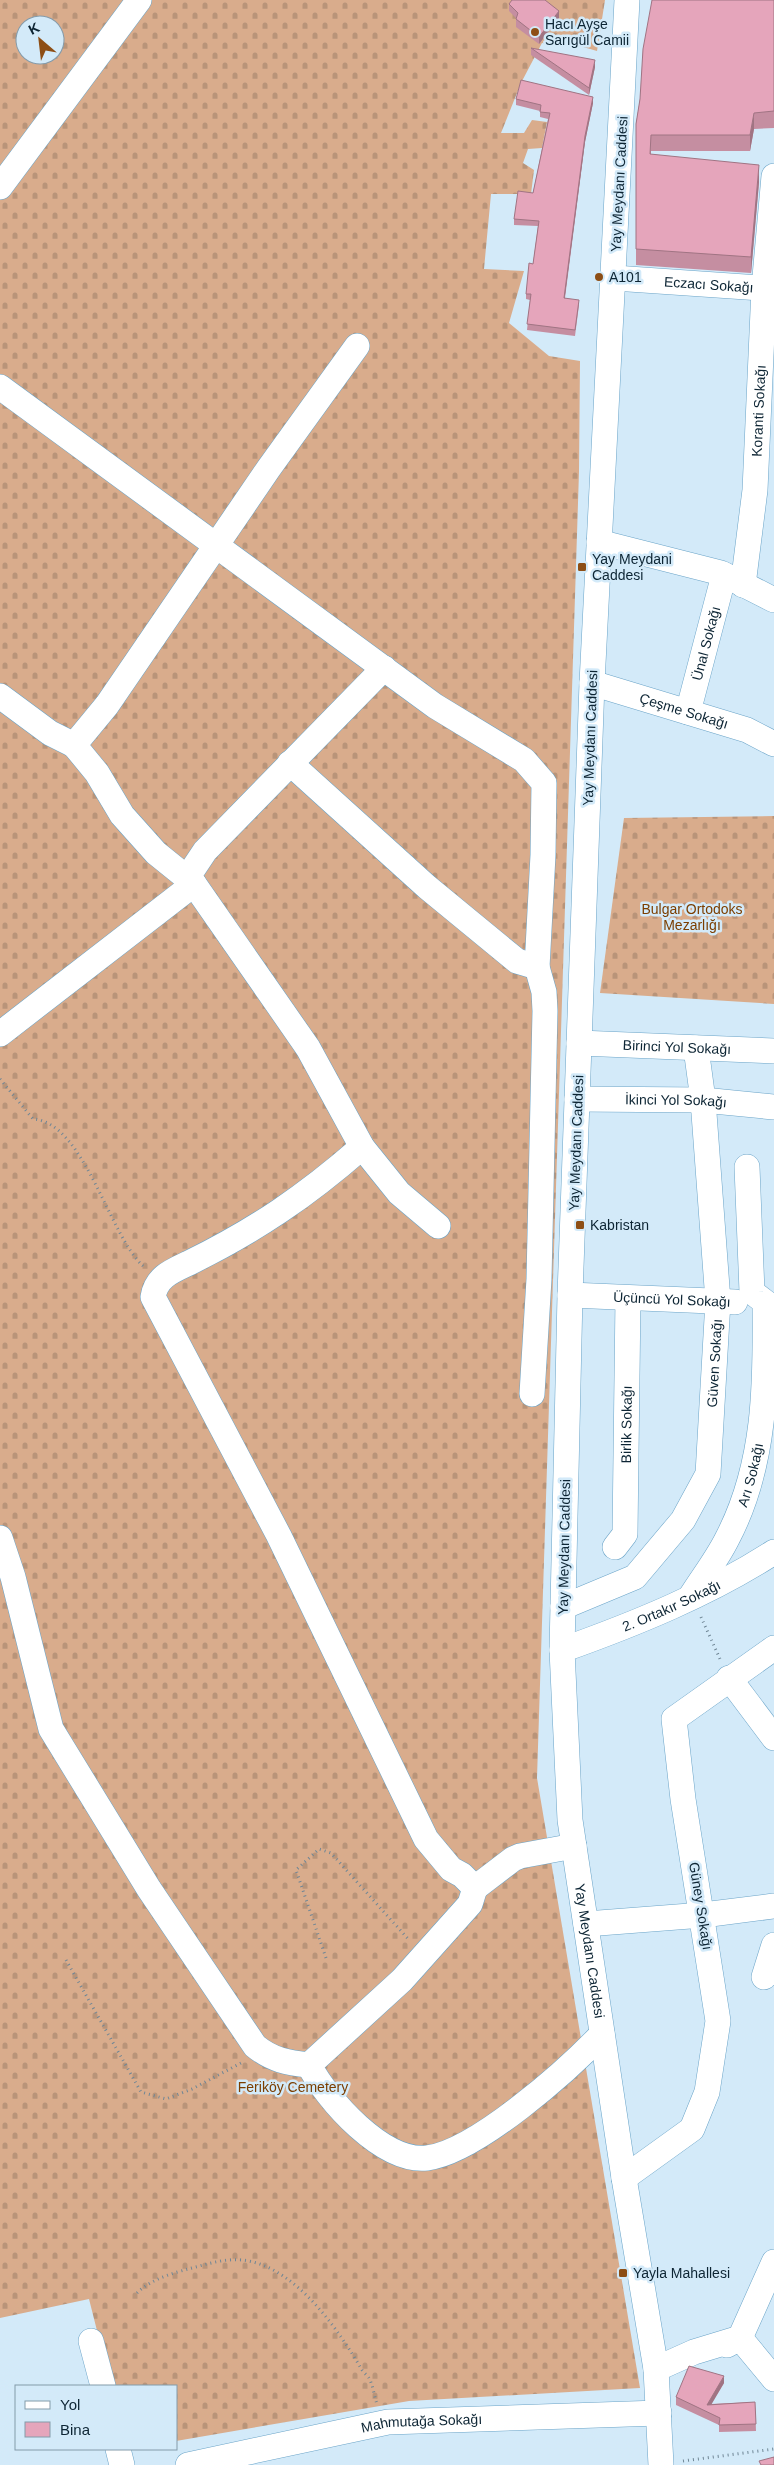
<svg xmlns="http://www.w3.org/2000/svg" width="774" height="2465" font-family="Arial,sans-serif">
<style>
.cemetery{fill:url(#cemetery-stones);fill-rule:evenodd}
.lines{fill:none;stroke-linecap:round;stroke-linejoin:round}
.minor-casing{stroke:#6aa4c8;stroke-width:26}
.path{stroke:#6f8695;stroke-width:3;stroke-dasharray:1 4;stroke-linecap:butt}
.minor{stroke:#fff;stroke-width:25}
.wall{fill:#c58ea1}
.shaded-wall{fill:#a07483}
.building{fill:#e5a5bb;stroke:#a07483}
.poi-dot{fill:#8d4e15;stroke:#d3eaf9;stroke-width:2}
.labels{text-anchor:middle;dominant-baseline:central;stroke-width:5;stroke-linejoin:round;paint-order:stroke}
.poi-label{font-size:14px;fill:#0d2534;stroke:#d3eaf9;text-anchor:start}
.street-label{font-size:14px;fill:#0d2534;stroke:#d3eaf9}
.park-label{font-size:14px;fill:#7b3e00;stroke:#d3eaf9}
</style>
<defs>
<pattern id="cemetery-stones" width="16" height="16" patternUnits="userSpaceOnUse" patternTransform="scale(1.25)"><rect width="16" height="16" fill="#d9ac8c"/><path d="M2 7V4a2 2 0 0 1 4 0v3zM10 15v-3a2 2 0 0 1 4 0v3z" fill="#b99479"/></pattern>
</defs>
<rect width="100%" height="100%" fill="#d3eaf9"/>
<g class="cemetery">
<path d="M0 0H605L597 51 559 40 556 46 542 43 521 83 501 133H524L532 120 547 122 542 148 528 149 523 163 534 170 531 194H491L484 269 524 271 509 323 549 356 580 361 579 472 537 1778 640 2388 409 2401 176 2441V2386H111L89 2299 0 2318ZM25 25H55V55H25Z"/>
<polygon points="774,816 774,1004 600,993 624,818"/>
</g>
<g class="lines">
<g class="minor-casing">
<g id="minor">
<path id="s1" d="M627 0 592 683 570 1295 562 1650 570 1820 624 2178 656 2369 661 2465"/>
<polyline points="0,187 139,0"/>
<path id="s2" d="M614 278 774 289"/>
<polyline points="0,387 435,706 524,760 544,783 543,855 537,967"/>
<polyline points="599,542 721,573 774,600"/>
<path id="s3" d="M743 585 755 490 764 288 774 176"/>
<path id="s4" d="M592 683 747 730 774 744"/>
<polyline points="0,696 50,733 74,745"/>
<path id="s5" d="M688 712 724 575"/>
<polyline points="290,763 427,887 517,961 537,967 544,992 545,1011 539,1279 532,1394"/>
<polyline points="187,878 156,853 122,815 97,773 74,745 107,705 269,468 357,346"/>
<polyline points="194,884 308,1048 362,1147 399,1193 438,1226"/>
<polyline points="0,1034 194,884 187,878 205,851 384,668"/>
<path id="s6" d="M579 1043 774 1051"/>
<path id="s7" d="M577 1099 703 1100 774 1107"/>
<path d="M362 1147C306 1196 256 1230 189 1263 172 1271 156 1277 153 1297L279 1536 426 1839 451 1869 462 1875 475 1888 470 1904 402 1980 309 2065C327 2100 383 2163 427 2158 476 2152 568 2070 602 2034"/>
<path id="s8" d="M570 1295 735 1302"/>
<path d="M0 1538 13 1577 51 1729 149 1889 255 2046C272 2060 288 2063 309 2065"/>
<path id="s9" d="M615 1547 625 1534 628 1298"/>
<path id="s10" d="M691 1596C703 1577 717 1559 727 1539 766 1465 766 1383 765 1302L752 1292 747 1167"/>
<path id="s11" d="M563 1607 635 1577 683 1520 708 1474 718 1301 703 1100 696 1048"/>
<path id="s12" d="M562 1650C635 1624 709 1594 774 1552"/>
<polyline points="729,1678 774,1738"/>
<polyline points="475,1888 513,1859 520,1856 574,1846"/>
<polyline points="586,1924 703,1915 774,1906"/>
<polyline points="764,1977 774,1945"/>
<polyline points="624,2178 692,2129 707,2092 718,2021 683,1799 674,1719 774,1648"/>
<polyline points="91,2341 103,2386"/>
<polyline points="727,2345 740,2338 774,2379"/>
<polyline points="656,2369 694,2352 740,2338 774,2262"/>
<polyline points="118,2449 122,2465"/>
<path id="s13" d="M188 2465 388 2422 659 2413"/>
</g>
</g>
<g class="path">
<path d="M0 1079 33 1119C84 1122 109 1235 143 1266"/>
<polyline points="701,1617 720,1659"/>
<polyline points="326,1958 296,1870 319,1849 331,1853 410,1941"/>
<polyline points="66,1960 141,2092 166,2099 192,2089 241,2063"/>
<path d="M137 2293C151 2279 173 2273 192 2268 211 2263 229 2257 249 2261 298 2271 338 2329 362 2370 364 2373 367 2375 369 2378 373 2385 374 2396 377 2404"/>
<polyline points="683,2461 774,2449"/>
</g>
<use href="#minor" class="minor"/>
</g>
<g class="wall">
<polygon points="774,0 774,128 754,129 750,151 651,151 651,155 759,182 751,273 636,265 636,124 640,99"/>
<polygon points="509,4 559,18 539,44 516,27 516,18 509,11"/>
<polygon points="531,48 595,67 589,95 531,55"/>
<polygon points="516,99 593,103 585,142 565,298 579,305 575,336 527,330 530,300 526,299 526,294 533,264 538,226 514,225 514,219 533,193 548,119 540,117 540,111 516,105"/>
<polygon points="724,2383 711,2404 755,2402 756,2431 719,2432 719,2425 676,2405 676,2397"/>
</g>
<g class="shaded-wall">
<polygon points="559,11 559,18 539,44 539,37"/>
<polygon points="595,60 595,67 589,95 589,88"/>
<polygon points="593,97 593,103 585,142 564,303 564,298 585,136"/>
<polygon points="754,113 754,129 750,151 750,135"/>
<polygon points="759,165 759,182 751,273 751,257"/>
<polygon points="724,2376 724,2383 707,2412 707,2405"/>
</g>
<g class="building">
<polygon points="512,0 545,0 559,11 539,37 516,19 518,13 509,4"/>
<polygon points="652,0 774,0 774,111 754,113 750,135 651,135 650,154 759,165 751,257 636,249 636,124 640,99 643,49"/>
<polygon points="531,48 595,60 589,88"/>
<polygon points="521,80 593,97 585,136 564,298 579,300 575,330 527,324 531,294 526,294 529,263 533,264 539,221 514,219 518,191 533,193 550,113 540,112 541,105 516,99"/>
<polygon points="689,2366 724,2376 707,2405 755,2402 756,2424 719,2425 720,2418 676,2397"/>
<polygon points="774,2457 774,2465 761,2465 759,2461"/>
</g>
<g class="poi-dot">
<circle cx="535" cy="32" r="5"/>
<circle cx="599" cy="277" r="5"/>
<rect x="577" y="562" width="10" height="10" rx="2.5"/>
<rect x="575" y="1220" width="10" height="10" rx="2.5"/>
<rect x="618" y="2268" width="10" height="10" rx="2.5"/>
</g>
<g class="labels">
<g class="poi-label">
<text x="545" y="24">Hacı Ayşe<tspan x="545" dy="16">Sarıgül Camii</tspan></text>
<text x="609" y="277">A101</text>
<text x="592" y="559">Yay Meydani<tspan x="592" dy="16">Caddesi</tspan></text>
<text x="590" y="1225">Kabristan</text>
<text x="633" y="2273">Yayla Mahallesi</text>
</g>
<g class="street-label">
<text transform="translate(619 184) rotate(-87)">Yay Meydanı Caddesi</text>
<text stroke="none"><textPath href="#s2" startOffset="95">Eczacı Sokağı</textPath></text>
<text stroke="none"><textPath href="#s3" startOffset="175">Koranti Sokağı</textPath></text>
<text stroke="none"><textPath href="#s5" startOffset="71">Ünal Sokağı</textPath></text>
<text stroke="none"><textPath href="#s4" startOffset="96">Çeşme Sokağı</textPath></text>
<text transform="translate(590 738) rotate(-88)">Yay Meydanı Caddesi</text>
<text stroke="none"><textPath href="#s6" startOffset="98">Birinci Yol Sokağı</textPath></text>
<text stroke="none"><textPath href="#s7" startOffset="99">İkinci Yol Sokağı</textPath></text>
<text transform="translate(576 1143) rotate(-88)">Yay Meydanı Caddesi</text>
<text stroke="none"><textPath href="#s8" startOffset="102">Üçüncü Yol Sokağı</textPath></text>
<text stroke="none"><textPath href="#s11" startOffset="316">Güven Sokağı</textPath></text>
<text stroke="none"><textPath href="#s9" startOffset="126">Birlik Sokağı</textPath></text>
<text stroke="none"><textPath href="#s10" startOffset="136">Arı Sokağı</textPath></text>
<text transform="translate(564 1547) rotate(-89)">Yay Meydanı Caddesi</text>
<text stroke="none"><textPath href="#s12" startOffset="118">2. Ortakır Sokağı</textPath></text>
<text transform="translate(701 1906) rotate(81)">Güney Sokağı</text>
<text stroke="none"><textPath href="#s1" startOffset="1954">Yay Meydanı Caddesi</textPath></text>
<text stroke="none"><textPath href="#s13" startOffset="238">Mahmutağa Sokağı</textPath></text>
</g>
<g class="park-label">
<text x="692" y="909">Bulgar Ortodoks<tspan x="692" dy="16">Mezarlığı</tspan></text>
<text x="293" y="2087">Feriköy Cemetery</text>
</g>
</g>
<rect x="15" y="2385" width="162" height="65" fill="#d3eaf9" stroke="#849baa"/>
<rect x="25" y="2401" width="25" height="8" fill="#ffffff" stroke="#849baa"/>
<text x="60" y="2410" font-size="15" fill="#0d2534">Yol</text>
<rect x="25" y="2422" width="25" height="15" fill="#e5a5bb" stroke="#849baa"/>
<text x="60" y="2435" font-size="15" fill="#0d2534">Bina</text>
<g transform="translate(40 40) rotate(332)"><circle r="24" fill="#d3eaf9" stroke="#849baa"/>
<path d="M0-4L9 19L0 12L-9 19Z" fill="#8d4e15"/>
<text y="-8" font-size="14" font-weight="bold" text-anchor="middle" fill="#0d2534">K</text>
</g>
</svg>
